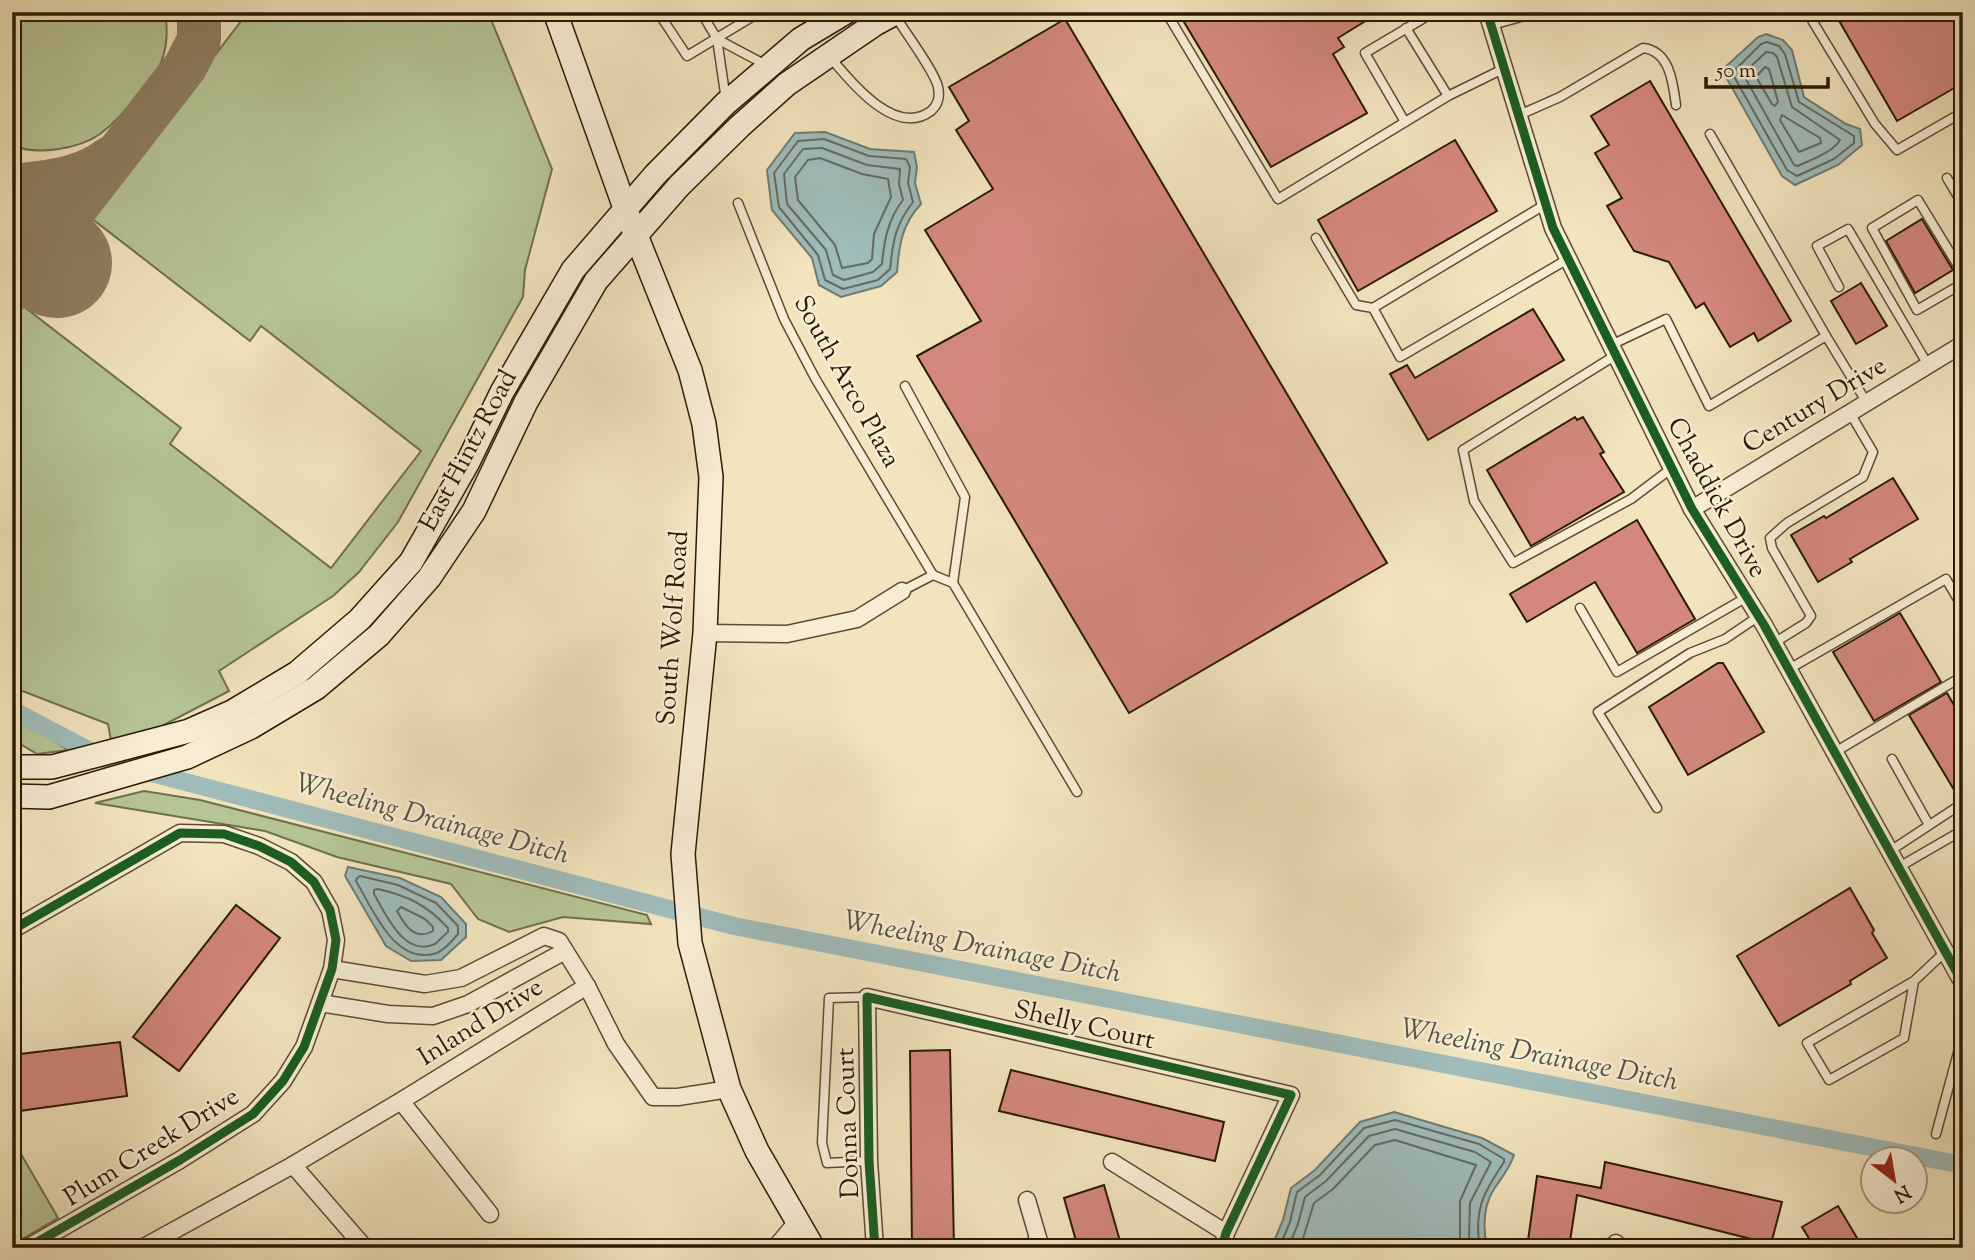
<svg xmlns="http://www.w3.org/2000/svg" width="1975" height="1260" font-family="'Sorts Mill Goudy',serif">
<style>
.green{fill:#b6c594;stroke:#70704c;stroke-width:2}
.water{fill:#9fbcbb;stroke:#717b71;stroke-width:2}
.lines{fill:none;stroke-linecap:round;stroke-linejoin:round}
.shore{stroke:#656b5f;stroke-width:2}
.canal{stroke:#9fbcbb;stroke-width:18}
.taxiway{stroke:#8e7f60;stroke-width:44}
.runway{stroke:#8e7f60;stroke-width:110}
.building{fill:#d4887d;stroke:#2b1a03;stroke-width:2}
.lane-casing{stroke:#5d4c32;stroke-width:11}
.street-casing{stroke:#5d4c32;stroke-width:19}
.secondary-casing{stroke:#2b1a03;stroke-width:26}
.lane{stroke:#f7edd4;stroke-width:8}
.street{stroke:#f7edd4;stroke-width:16}
.secondary{stroke:#f7edd4;stroke-width:23}
.cycleway-casing{stroke:#f7edd4;stroke-width:13}
.cycleway{stroke:#1b5e20;stroke-width:9}
.labels{text-anchor:middle;dominant-baseline:central;stroke-width:5;stroke-linejoin:round;paint-order:stroke}
.street-label{font-size:26px;fill:#2b1a03;stroke:#f7edd4}
.water-label{font-size:28px;font-style:italic;fill:#545343;stroke:#f7edd4}
</style>
<rect width="100%" height="100%" fill="#f2e4bd"/>
<filter id="stains"><feTurbulence type="fractalNoise" baseFrequency=".00286" numOctaves="4"/><feColorMatrix values="0 0 0 0 .2 0 0 0 0 .09 0 0 0 0 .02 0 0 0 .5 -.17"/></filter>
<radialGradient id="worn" r=".72"><stop offset=".6" stop-color="#630" stop-opacity="0"/><stop offset="1" stop-color="#630" stop-opacity=".3"/></radialGradient>
<g class="green">
<path d="M17 12H165C168 30 167 49 160 65 157 75 147 83 141 91 129 107 116 122 100 134 79 149 36 156 12 145V19Z"/>
<polygon points="248,12 488,12 552,169 525,270 523,297 398,522 359,572 333,596 219,671 229,691 160,727 111,741 108,724 12,687 12,321 23,306 181,428 170,444 331,568 421,451 261,326 250,341 91,218"/>
<polygon points="12,715 19,718 68,750 37,754 12,739"/>
<polygon points="144,791 200,800 647,915 651,924 563,917 509,932 478,919 451,884 337,857 265,831 95,803"/>
<polygon points="14,1142 58,1218 12,1245 12,1143"/>
</g>
<g class="water">
<polygon points="1766,34 1783,40 1792,50 1804,97 1846,124 1860,129 1862,145 1838,165 1795,185 1782,176 1722,70 1758,37"/>
<path d="M825 132 870 149 914 152 917 167 915 183 921 204C902 224 899 245 897 272L881 286 841 297 819 285 812 258 772 210 767 170 795 133Z"/>
<polygon points="348,867 400,878 441,897 466,924 466,937 441,960 411,961 386,946 345,876"/>
<path d="M1394 1112 1482 1138 1514 1155C1510 1168 1502 1177 1494 1189 1483 1206 1483 1228 1487 1248H1271L1283 1220 1291 1188 1315 1170 1360 1122Z"/>
</g>
<g class="lines">
<g class="shore">
<polygon points="1767,42 1779,46 1785,54 1799,102 1854,136 1854,143 1834,159 1797,176 1787,170 1732,73 1761,44"/>
<path d="M1766 52 1773 53 1777 57 1792 107 1840 140C1832 153 1812 159 1798 166L1794 165 1743 74Z"/>
<polygon points="1765,67 1769,69 1778,102 1775,106 1772,104 1756,77"/>
<polygon points="1782,115 1820,138 1821,143 1799,152 1780,120"/>
<path d="M824 139 869 156 906 159 910 167 908 183 913 202C895 225 893 241 890 269L878 280 843 289 825 280 818 255 779 207 774 173 798 141Z"/>
<path d="M822 148 867 165 900 169 899 184 903 200C888 219 884 241 882 264L873 272 844 280 833 275 826 250 787 204 784 174 803 149Z"/>
<polygon points="820,158 862,174 888,179 891,197 874,234 872,259 868,263 842,268 835,245 798,200 795,177 808,160"/>
<path d="M360 876 398 885 436 903 458 926V934C453 940 444 950 437 953 395 967 373 909 356 881L357 878Z"/>
<path d="M378 889C408 896 427 905 448 928V932C444 935 439 941 435 944 404 958 386 914 374 894V890Z"/>
<path d="M401 907 425 919 433 927V931C415 941 405 926 397 911Z"/>
<path d="M1279 1248 1290 1222 1297 1192 1320 1175 1364 1128 1395 1120 1479 1144 1504 1159V1162C1484 1192 1473 1210 1480 1248"/>
<polyline points="1288,1248 1298,1224 1305,1197 1326,1181 1369,1136 1395,1129 1475,1152 1491,1162 1470,1203 1469,1236 1471,1248"/>
<polyline points="1300,1248 1314,1203 1333,1189 1375,1145 1395,1140 1476,1165 1460,1201 1460,1248"/>
</g>
<polyline class="canal" points="12,710 113,763 734,926 1963,1165"/>
<g class="taxiway">
<path d="M12 186C47 182 81 180 110 158"/>
<polyline points="12,290 185,67 199,40 199,12"/>
</g>
<polyline class="runway" points="12,229 57,263"/>
</g>
<g class="building">
<polygon points="1178,12 1380,12 1338,38 1344,47 1333,54 1367,113 1271,167"/>
<polygon points="1834,12 1963,12 1963,83 1897,121"/>
<polygon points="1065,19 1387,563 1129,713 917,356 981,321 925,230 993,189 956,130 969,121 949,87"/>
<polygon points="1650,81 1791,321 1758,341 1754,333 1730,347 1704,303 1696,308 1669,262 1634,251 1607,206 1622,198 1595,153 1609,145 1591,116"/>
<polygon points="1455,140 1497,211 1358,291 1318,220"/>
<polygon points="1922,219 1953,270 1915,293 1886,241"/>
<polygon points="1861,283 1887,326 1856,344 1831,301"/>
<polygon points="1533,309 1564,360 1428,440 1390,374 1407,365 1415,378"/>
<polygon points="1575,417 1577,420 1583,417 1604,452 1600,454 1624,492 1531,546 1487,470"/>
<polygon points="1893,478 1918,519 1850,559 1852,562 1818,582 1791,535 1824,516 1826,518"/>
<polygon points="1637,520 1695,619 1637,653 1595,582 1527,622 1510,594"/>
<polygon points="1900,613 1941,682 1874,721 1833,652"/>
<polygon points="1718,663 1723,663 1764,732 1688,775 1649,707"/>
<polygon points="1947,693 1955,707 1963,703 1963,797 1959,798 1909,715"/>
<polygon points="1850,888 1874,930 1872,933 1887,958 1850,981 1851,984 1779,1026 1737,956"/>
<polygon points="236,905 280,938 179,1071 133,1037"/>
<polygon points="120,1042 127,1096 12,1112 12,1055"/>
<polygon points="950,1050 954,1248 912,1248 910,1051"/>
<polygon points="1011,1070 1224,1122 1215,1161 999,1111"/>
<polygon points="1605,1162 1782,1202 1771,1244 1577,1195 1569,1248 1527,1248 1537,1176 1601,1188"/>
<polygon points="1104,1185 1122,1248 1078,1248 1064,1198"/>
<polygon points="1838,1206 1863,1248 1815,1248 1802,1227"/>
</g>
<g class="lines">
<g class="lane-casing">
<g id="lane">
<polyline points="658,12 687,56 760,12"/>
<polyline points="701,12 717,39"/>
<polyline points="1166,12 1278,199 1448,96 1505,68"/>
<polyline points="1807,12 1875,124 1897,150 1963,112"/>
<polyline points="1406,28 1448,96"/>
<path d="M830 57C850 81 895 138 931 111 938 105 940 96 938 87 935 72 905 32 896 17"/>
<polyline points="726,100 717,39 766,65"/>
<path d="M1519 115 1560 97 1643 48C1670 51 1673 83 1676 105"/>
<polyline points="1405,122 1365,53 1424,18 1424,12"/>
<polyline points="1710,134 1826,336"/>
<polyline points="1947,178 1963,205"/>
<polyline points="738,203 784,319 815,378 933,575"/>
<polyline points="1546,204 1373,308 1400,357 1568,259"/>
<polyline points="1316,238 1356,305 1373,308"/>
<polyline points="1960,285 1963,274 1918,200 1872,228 1917,310 1960,285 1963,290"/>
<polyline points="1839,287 1817,246 1848,229 1928,365"/>
<polyline points="1611,345 1666,319 1709,406 1826,336 1867,403"/>
<polyline points="1616,355 1463,450 1474,501 1513,563 1631,499 1672,468"/>
<polyline points="905,386 965,497 953,583"/>
<polyline points="902,591 933,575 953,583 1077,792"/>
<polyline points="1580,608 1617,672 1747,597"/>
<polyline points="1774,643 1806,623 1811,616 1772,548 1770,538 1787,523 1863,477 1873,452 1850,413"/>
<polyline points="1789,669 1946,579 1963,608"/>
<polyline points="1835,752 1963,676"/>
<polyline points="1892,759 1929,825"/>
<polyline points="1657,808 1598,712 1690,653 1725,639 1759,616"/>
<polyline points="1890,851 1963,803"/>
<polyline points="1899,867 1963,830"/>
<polyline points="1914,981 1904,1038 1829,1080 1807,1043 1914,981 1946,951"/>
<polyline points="867,997 829,998 822,1143 827,1163 869,1161"/>
<polyline points="1936,1134 1963,1034"/>
<polyline points="1026,1248 1037,1234"/>
</g>
</g>
<g class="street-casing">
<g id="street">
<polyline points="1487,12 1553,228 1692,509 1764,625 1960,978 1963,978"/>
<polyline points="1491,21 1524,12"/>
<polyline points="1692,509 1963,344"/>
<polyline points="705,633 787,634 857,619 902,591"/>
<polyline points="12,930 180,833 224,834 259,846 291,862 314,882 330,910 336,940 332,969 304,1047 283,1081 253,1114 180,1160 27,1248"/>
<polyline points="332,969 425,984 461,978 544,936 559,941 587,986 616,1044 653,1097 678,1097 729,1089"/>
<polyline points="320,1003 388,1014 433,1016 468,1004 565,951"/>
<polyline points="401,1101 490,1214"/>
<polyline points="1112,1162 1226,1233"/>
<polyline points="293,1165 365,1248"/>
<polyline points="1027,1200 1041,1248"/>
<polyline points="142,1248 293,1165 401,1101 587,986"/>
<polyline points="775,1248 796,1223"/>
<polyline points="875,1248 869,1161 867,997 1291,1095 1226,1233 1222,1248"/>
<polyline points="1615,1248 1616,1243"/>
</g>
</g>
<g class="secondary-casing">
<g id="secondary">
<polyline points="555,12 625,208 690,370 704,424 711,477 705,633 683,854 690,943 729,1089 757,1151 813,1248"/>
<polyline points="12,767 52,767 189,731 232,712 297,673 360,619 411,562 468,462 502,392 573,270 655,175 726,103 801,39 846,12"/>
<polyline points="12,796 49,797 187,757 251,727 316,688 379,635 429,578 474,511 526,402 596,281 679,186 740,126 787,84 875,24 897,12"/>
</g>
</g>
<use href="#lane" class="lane"/>
<use href="#street" class="street"/>
<use href="#secondary" class="secondary"/>
<g class="cycleway-casing">
<g id="cycleway">
<polyline points="1487,12 1553,228 1692,509 1764,625 1960,978 1963,978"/>
<polyline points="12,930 180,833 224,834 259,846 291,862 314,882 330,910 336,940 332,969 304,1047 283,1081 253,1114 180,1160 27,1248"/>
<polyline points="875,1248 869,1161 867,997 1291,1095 1226,1233 1222,1248"/>
</g>
</g>
<use href="#cycleway" class="cycleway"/>
</g>
<g class="labels">
<g class="street-label">
<text transform="translate(846 382) rotate(61)">South Arco Plaza</text>
<text transform="translate(1815 406) rotate(-31)">Century Drive</text>
<text transform="translate(469 451) rotate(-62)">East Hintz Road</text>
<text transform="translate(1716 498) rotate(61)">Chaddick Drive</text>
<text transform="translate(674 628) rotate(-86)">South Wolf Road</text>
<text transform="translate(481 1023) rotate(-32)">Inland Drive</text>
<text transform="translate(1084 1026) rotate(13)">Shelly Court</text>
<text transform="translate(849 1123) rotate(-92)">Donna Court</text>
<text transform="translate(152 1148) rotate(-32)">Plum Creek Drive</text>
</g>
<g class="water-label">
<text transform="translate(432 820) rotate(15)">Wheeling Drainage Ditch</text>
<text transform="translate(982 948) rotate(11)">Wheeling Drainage Ditch</text>
<text transform="translate(1539 1056) rotate(11)">Wheeling Drainage Ditch</text>
</g>
</g>
<rect width="1975" height="1260" fill="none" stroke="#f2e4bd" stroke-width="42"/>
<rect x="14" y="14" width="1947" height="1232" fill="none" stroke="#2b1a03" stroke-width="3.5"/>
<rect x="21" y="21" width="1933" height="1218" fill="none" stroke="#2b1a03" stroke-width="2"/>
<g transform="translate(1894 1180) rotate(149)"><circle r="33" fill="#f7edd4" stroke="#a59980" stroke-width="2"/>
<path d="M0-5L12 26L0 18L-12 26Z" fill="#8f2418"/>
<text y="-10" font-size="19" font-weight="bold" text-anchor="middle" fill="#2b1a03">N</text>
</g>
<path d="M1706 77v10h122v-10" fill="none" stroke="#2b1a03" stroke-width="3.5"/>
<text x="1716" y="77" font-size="21" fill="#2b1a03" stroke="#f7edd4" stroke-width="5" paint-order="stroke">50 m</text>
<rect width="100%" height="100%" filter="url(#stains)"/>
<rect width="100%" height="100%" fill="url(#worn)"/>
</svg>
